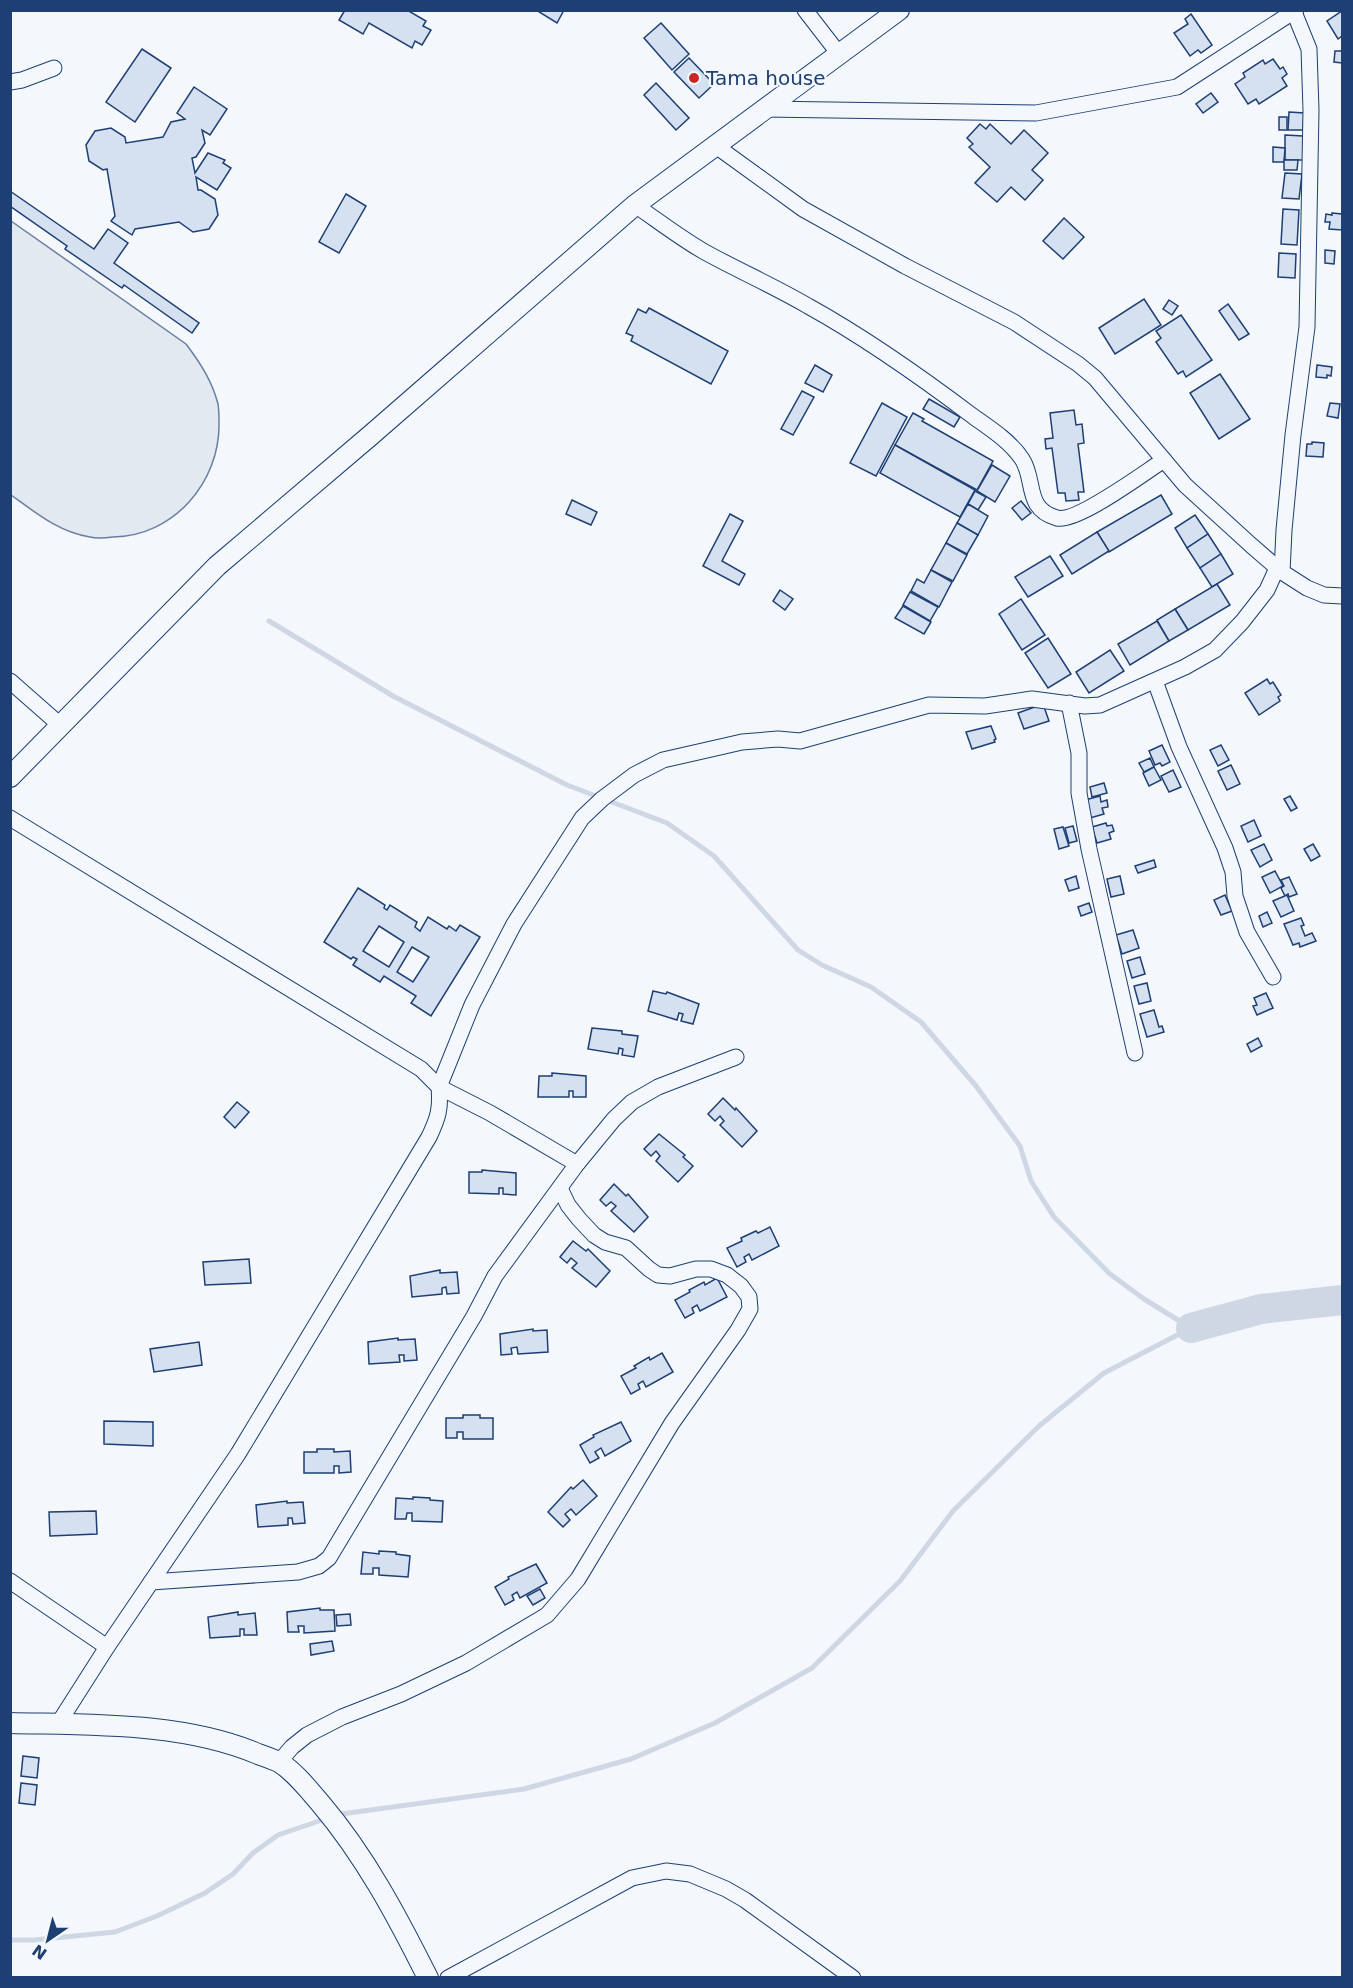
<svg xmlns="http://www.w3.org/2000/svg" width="1353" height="1988" font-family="'DejaVu Sans',sans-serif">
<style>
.green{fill:#e3e9f0;stroke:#687fa3;stroke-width:1.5}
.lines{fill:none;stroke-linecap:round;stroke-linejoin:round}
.stream{stroke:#cfd7e4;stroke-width:5}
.river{stroke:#cfd7e4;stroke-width:30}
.building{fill:#d5e0f0;stroke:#1d3f73;stroke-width:1.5;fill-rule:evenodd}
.minor-casing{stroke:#1d3f73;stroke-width:17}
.tertiary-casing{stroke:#1d3f73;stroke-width:22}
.minor{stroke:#f4f7fb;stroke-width:15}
.tertiary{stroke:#f4f7fb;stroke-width:20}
.poi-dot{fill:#c62828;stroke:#f4f7fb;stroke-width:2}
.labels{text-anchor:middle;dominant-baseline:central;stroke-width:4.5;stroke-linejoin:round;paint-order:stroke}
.poi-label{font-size:20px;fill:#1d3f73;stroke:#f4f7fb;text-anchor:start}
</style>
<rect width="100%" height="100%" fill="#f4f7fb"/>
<path class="green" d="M11 221 186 344C201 364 212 381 218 404 219 410 219 417 219 423 220 482 174 536 113 537 106 538 97 539 90 537 59 532 36 513 11 495Z"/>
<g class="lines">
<g class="stream">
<polyline points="269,621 393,696 567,785 667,823 714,856 798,950 822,965 871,987 921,1022 976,1086 1020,1146 1031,1181 1054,1217 1110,1274 1144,1299 1191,1328"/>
<polyline points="341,1814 524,1789 631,1759 715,1723 812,1668 900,1581 953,1511 1039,1426 1104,1373 1191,1328"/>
<polyline points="10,1940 34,1940 115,1932 157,1916 205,1893 233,1874 253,1853 278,1835 322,1820"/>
</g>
<polyline class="river" points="1191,1328 1261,1309 1342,1300"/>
</g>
<g class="building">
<polygon points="345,10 407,10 426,21 423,26 431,30 422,45 415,41 412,48 369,23 363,34 339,20"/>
<polygon points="536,10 564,10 557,23"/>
<polygon points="1342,11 1342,36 1338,39 1327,21"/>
<polygon points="1191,14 1212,45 1201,53 1198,50 1190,56 1174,33 1188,24 1185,19"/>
<polygon points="661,23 689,54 672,70 644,38"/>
<polygon points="142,49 171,68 135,122 106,102"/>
<polygon points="1335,51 1342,51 1342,63 1334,62"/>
<polygon points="689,58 714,84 699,98 674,72"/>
<polygon points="1273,59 1280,69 1283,67 1287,74 1282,78 1287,86 1259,104 1256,99 1248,104 1235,84 1245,77 1243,73 1263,60 1265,64"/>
<polygon points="656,83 689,118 676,130 644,95"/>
<polygon points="194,87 227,109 210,135 202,130 205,143 196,157 192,158 195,173 208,153 225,160 223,163 231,168 217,190 196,177 198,190 201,190 215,199 218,215 209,229 193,232 179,222 135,229 132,235 111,221 115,216 107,169 103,170 89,161 86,145 95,131 111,128 125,137 126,143 163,137 171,122 185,119 177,113"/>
<polygon points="1211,93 1218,102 1203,113 1196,104"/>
<polygon points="1289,112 1304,113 1303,130 1288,130"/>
<rect x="1279" y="117" width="8" height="13"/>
<polygon points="980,124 986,129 990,124 1011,144 1024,130 1048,153 1032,170 1043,180 1025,200 1011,187 997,202 975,183 990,167 969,147 973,144 967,138"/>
<polygon points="1285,135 1303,136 1303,160 1285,160"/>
<polygon points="1273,147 1285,148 1284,162 1273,162"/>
<polygon points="1284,160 1298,160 1297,170 1284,170"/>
<polygon points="1285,173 1302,174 1299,199 1282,198"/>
<polygon points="10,191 94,249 108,229 128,243 114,263 199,323 192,333 124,285 122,288 65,249 67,246 10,206"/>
<polygon points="346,194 366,206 339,253 319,242"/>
<polygon points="1283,209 1299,210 1297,245 1281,244"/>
<polygon points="1332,213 1342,214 1342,230 1329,229 1330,222 1325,222 1326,214 1332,215"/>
<polygon points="1064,218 1084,237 1063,259 1043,241"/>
<polygon points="1325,250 1335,251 1334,264 1325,263"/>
<polygon points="1279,253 1296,254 1295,278 1278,277"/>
<polygon points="1144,299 1161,325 1115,354 1099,328"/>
<polygon points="1169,300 1178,306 1172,315 1163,309"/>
<polygon points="1228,304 1249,334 1239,340 1219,311"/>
<polygon points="649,308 728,351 711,384 631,341 633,336 626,333 638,309 646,313"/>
<polygon points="1181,315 1212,360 1186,377 1183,371 1178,374 1156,342 1161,338 1156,331"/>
<polygon points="815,365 832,375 823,392 805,383"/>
<polygon points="1317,365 1332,367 1331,376 1327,375 1327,378 1316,377"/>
<polygon points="1220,374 1250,419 1219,439 1190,393"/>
<polygon points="802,391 814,397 793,435 781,429"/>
<polygon points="929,399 960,417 954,427 923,409"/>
<polygon points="882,403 907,417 876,476 850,463"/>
<polygon points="1330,403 1340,404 1338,418 1327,416"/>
<polygon points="1074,410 1076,425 1082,424 1084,443 1078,444 1084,492 1078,492 1079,500 1066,501 1065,493 1058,493 1052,448 1046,449 1045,439 1053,438 1050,413"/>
<polygon points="913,413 924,419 922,421 993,461 977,490 895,445"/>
<polygon points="1312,442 1324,443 1323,457 1306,456 1307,444 1312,444"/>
<polygon points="895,445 975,490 960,517 880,473"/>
<polygon points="992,465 1010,476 995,502 977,491"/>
<polygon points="975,491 986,497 978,510 968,504"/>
<polygon points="1161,495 1172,514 1109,552 1097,532"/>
<polygon points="572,500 597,512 591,525 566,514"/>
<polygon points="1021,501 1031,513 1022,520 1012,508"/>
<polygon points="968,504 988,516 978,535 957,523"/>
<polygon points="730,514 743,521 722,561 745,574 739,585 703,566"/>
<polygon points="1195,515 1208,534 1187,548 1175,528"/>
<polygon points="957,523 978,535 967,554 946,543"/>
<polygon points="1097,532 1109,551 1072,574 1060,555"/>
<polygon points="1208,534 1221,554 1200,568 1187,548"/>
<polygon points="946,543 967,555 953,581 931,570"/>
<polygon points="1221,554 1233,574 1212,587 1200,568"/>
<polygon points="1050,556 1063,576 1028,597 1015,577"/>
<polygon points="931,570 952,582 939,607 911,591 917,579 924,583"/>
<polygon points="1217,584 1230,605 1188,630 1175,609"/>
<polygon points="780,590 793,599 785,610 773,601"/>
<polygon points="910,592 938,607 930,621 903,605"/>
<polygon points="1021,599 1045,635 1022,650 999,614"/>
<polygon points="903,606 931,622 924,634 895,618"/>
<polygon points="1175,609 1188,630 1169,641 1157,620"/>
<polygon points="1157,621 1169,641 1130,665 1118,644"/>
<polygon points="1048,638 1071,674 1048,688 1025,653"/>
<polygon points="1110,650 1124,671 1089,693 1076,672"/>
<polygon points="1267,679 1270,684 1273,682 1281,695 1278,697 1280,701 1259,715 1245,693"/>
<polygon points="1043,704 1049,721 1024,729 1018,713"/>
<polygon points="991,726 996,739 994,740 995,742 972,749 966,732"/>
<polygon points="1162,745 1170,762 1162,766 1160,763 1155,765 1149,751"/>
<polygon points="1221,745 1229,760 1218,766 1210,750"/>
<polygon points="1150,758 1154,767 1144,772 1139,763"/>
<polygon points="1231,765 1240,784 1227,790 1218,771"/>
<polygon points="1154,767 1161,780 1149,786 1143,773"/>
<polygon points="1173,770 1181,787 1169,792 1161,776"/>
<polygon points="1104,783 1107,793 1092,797 1090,787"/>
<polygon points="1100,796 1101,802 1107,800 1108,807 1102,808 1104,814 1090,818 1085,800"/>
<polygon points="1290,796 1297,808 1291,811 1284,799"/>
<polygon points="1254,820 1261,836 1248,842 1241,826"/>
<polygon points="1106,823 1107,826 1112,825 1114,831 1109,833 1111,839 1097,843 1092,827"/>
<polygon points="1073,826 1077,841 1069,843 1065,828"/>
<polygon points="1063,827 1069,846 1059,849 1054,829"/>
<polygon points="1264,844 1272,860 1260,867 1251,850"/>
<polygon points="1313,844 1320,856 1311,861 1304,849"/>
<polygon points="1154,860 1156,867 1138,873 1135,866"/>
<polygon points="1275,871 1283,886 1270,893 1262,877"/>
<polygon points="1076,876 1079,888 1069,891 1065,880"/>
<polygon points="1120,876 1124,894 1111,897 1107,879"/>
<polygon points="1289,877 1297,894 1289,897 1288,894 1285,896 1281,888 1284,886 1281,880"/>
<path d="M358 888 385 905 384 908 387 910 390 905 417 922 415 927 420 931 428 917 447 929 449 926 456 931 460 925 480 937 431 1016 411 1003 416 996 384 976 380 982 353 965 357 959 353 957 351 959 324 942ZM379 926 404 942 389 967 363 951ZM412 947 429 957 413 982 397 972Z"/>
<polygon points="1225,895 1232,911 1221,915 1214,900"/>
<polygon points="1287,895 1294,911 1281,917 1273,901"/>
<polygon points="1089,903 1092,912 1081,916 1078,907"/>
<polygon points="1267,912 1272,923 1263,927 1259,916"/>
<polygon points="1301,918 1304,925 1301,926 1305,936 1312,933 1316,941 1300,947 1299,943 1293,945 1284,924"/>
<polygon points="1133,930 1139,948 1122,954 1116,935"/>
<polygon points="1140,957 1145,974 1132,978 1127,961"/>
<polygon points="1147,983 1151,1001 1139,1004 1134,986"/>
<polygon points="653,991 666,994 667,992 699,1004 693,1024 681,1021 683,1014 679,1013 677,1020 648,1011"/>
<polygon points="1266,993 1273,1008 1257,1015 1253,1006 1257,1005 1254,998"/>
<polygon points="1154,1010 1159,1027 1162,1026 1164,1032 1147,1037 1140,1014"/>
<polygon points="592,1028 622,1031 622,1034 638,1036 634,1057 622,1055 623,1049 619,1048 618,1054 588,1049"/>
<polygon points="1258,1038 1262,1046 1251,1052 1247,1044"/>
<polygon points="552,1073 586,1076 586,1097 573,1097 573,1091 569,1091 569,1097 538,1097 539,1076 552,1076"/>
<polygon points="723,1098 735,1110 736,1108 757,1131 742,1147 720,1125 724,1121 720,1116 715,1121 708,1114"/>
<polygon points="237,1102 249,1112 235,1128 224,1117"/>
<polygon points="659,1134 685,1155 683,1157 693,1166 678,1182 656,1161 660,1156 656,1151 651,1156 644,1149"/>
<polygon points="482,1170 516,1173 516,1195 503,1194 503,1188 499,1188 499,1194 469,1193 469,1172 482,1172"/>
<polygon points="614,1184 626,1196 628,1194 648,1217 634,1232 611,1211 616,1206 611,1202 606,1206 600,1200"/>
<polygon points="770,1227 779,1246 752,1260 749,1254 744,1257 746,1262 737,1267 727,1248 742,1241 741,1238 756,1231 758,1233"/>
<polygon points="573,1241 586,1251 588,1249 610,1271 596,1287 572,1268 577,1263 571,1258 567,1263 560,1257"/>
<polygon points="249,1259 251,1283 205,1285 203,1262"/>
<polygon points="440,1270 440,1273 457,1272 459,1293 447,1294 446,1287 442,1288 442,1294 412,1297 410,1276"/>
<polygon points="717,1278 727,1297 700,1311 697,1305 692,1308 694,1313 685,1318 675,1300 690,1292 689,1290 704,1282 705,1285"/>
<polygon points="533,1329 533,1331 547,1330 548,1352 518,1354 517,1347 511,1348 512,1354 501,1355 500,1334"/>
<polygon points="398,1338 398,1340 415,1339 417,1360 404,1361 404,1355 399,1355 400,1362 369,1364 368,1342"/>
<polygon points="199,1342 202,1365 154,1372 150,1349"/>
<polygon points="662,1353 673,1372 646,1387 643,1381 638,1384 640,1389 631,1394 621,1376 636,1368 634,1366 649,1357 650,1360"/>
<polygon points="463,1415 480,1415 480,1418 493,1418 493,1439 463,1439 463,1432 457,1432 457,1438 446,1438 446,1418 463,1418"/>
<polygon points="104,1421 153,1422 153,1446 104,1444"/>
<polygon points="621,1422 631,1441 605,1456 601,1448 595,1452 599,1458 590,1463 580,1445 594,1437 593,1435"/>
<polygon points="317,1449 334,1449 334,1452 350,1451 351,1472 339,1473 339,1466 334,1466 334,1473 304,1473 304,1452 317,1452"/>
<polygon points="583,1480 597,1496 576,1515 571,1509 565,1514 570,1520 563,1527 548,1512 571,1487 573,1489"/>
<polygon points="413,1497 430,1498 430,1500 443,1501 442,1522 412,1521 412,1513 407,1513 406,1519 395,1519 396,1498 413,1499"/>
<polygon points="287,1501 287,1503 303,1502 305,1523 293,1524 292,1518 288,1518 288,1525 258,1527 256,1505"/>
<polygon points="96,1511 97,1534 50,1536 49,1512"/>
<polygon points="379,1551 396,1552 396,1554 410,1556 408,1577 379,1575 379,1568 373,1568 373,1574 361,1574 363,1552 379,1554"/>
<polygon points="536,1564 547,1583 520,1598 517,1592 512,1595 514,1600 505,1605 495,1587 509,1579 508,1577"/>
<polygon points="540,1589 545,1598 533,1605 527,1596"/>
<polygon points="320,1608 320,1610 334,1610 335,1631 304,1633 304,1626 298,1626 299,1632 288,1632 287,1612"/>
<polygon points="238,1612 238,1615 255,1613 257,1635 244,1635 244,1629 240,1629 240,1636 210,1638 208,1617"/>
<polygon points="350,1614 351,1625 337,1626 336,1615"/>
<polygon points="332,1641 334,1651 311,1655 310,1644"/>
<polygon points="23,1756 39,1758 37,1778 21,1776"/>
<polygon points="21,1783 37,1785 35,1805 19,1803"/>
</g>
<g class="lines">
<g class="minor-casing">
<g id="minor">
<polyline points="805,10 839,54"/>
<polyline points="10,82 22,80 54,68"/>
<polyline points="764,109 1036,113 1177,87 1296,10"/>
<polyline points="716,146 803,209 905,266 1014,322 1078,364 1095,378 1185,485 1252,546 1282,572 1307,588 1324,595 1342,596"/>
<path d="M635 205C657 220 679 237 703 251 737 270 774 286 808 306 866 338 921 377 974 417 991 429 1011 442 1022 459 1036 480 1024 509 1057 518 1077 523 1145 472 1164 460"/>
<polyline points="1282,572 1284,530 1293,435 1307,327 1311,110 1309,49 1294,12"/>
<polyline points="10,681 60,725"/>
<polyline points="1155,681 1179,747 1225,848 1233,872 1235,896 1247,932 1273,977"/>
<polyline points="1069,703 1079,753 1079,793 1089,849 1135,1053"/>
<path d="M10 818 421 1069 439 1087C441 1109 438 1118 429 1137L238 1454 107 1647 58 1724"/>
<polyline points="577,1164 490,1113 439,1087 472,1005 514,924 582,818 602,799 634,775 663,760 742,742 778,739 800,741 929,705 985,706 1032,699 1085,706 1100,705 1185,667 1215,650 1242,622 1267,590 1277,568"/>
<polyline points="10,1581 107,1647"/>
<polyline points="151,1582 298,1572 319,1566 329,1558 474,1316 495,1276 577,1164 614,1119 632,1102 658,1087 736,1057"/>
<polyline points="279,1762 292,1747 307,1735 342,1717 401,1694 466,1663 547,1615 578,1579 672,1423 738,1330 750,1309 749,1297 741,1286 727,1275 711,1269 696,1269 670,1276 658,1275 649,1269 626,1248 605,1242 594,1235 579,1219 568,1205 560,1188"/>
<polyline points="448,1978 632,1878 666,1871 690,1874 726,1889 745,1900 853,1978"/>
</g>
</g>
<g class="tertiary-casing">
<g id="tertiary">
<polyline points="10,777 217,566 371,435 635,205 899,10"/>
<path d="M10 1723C90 1725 183 1722 258 1754 264 1756 272 1759 279 1762 295 1772 309 1790 321 1804 365 1856 397 1916 428 1978"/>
</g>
</g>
<use href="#minor" class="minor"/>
<use href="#tertiary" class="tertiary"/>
</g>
<circle class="poi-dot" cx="694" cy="78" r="6"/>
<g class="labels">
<g class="poi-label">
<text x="706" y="78">Tama house</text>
</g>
</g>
<rect width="1353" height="1988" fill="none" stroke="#1d3f73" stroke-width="24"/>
<g transform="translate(48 1940) rotate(215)" stroke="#f4f7fb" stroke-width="4.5" paint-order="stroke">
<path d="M0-4.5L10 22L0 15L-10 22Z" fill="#1d3f73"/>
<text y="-9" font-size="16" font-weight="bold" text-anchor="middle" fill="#1d3f73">N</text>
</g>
</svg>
